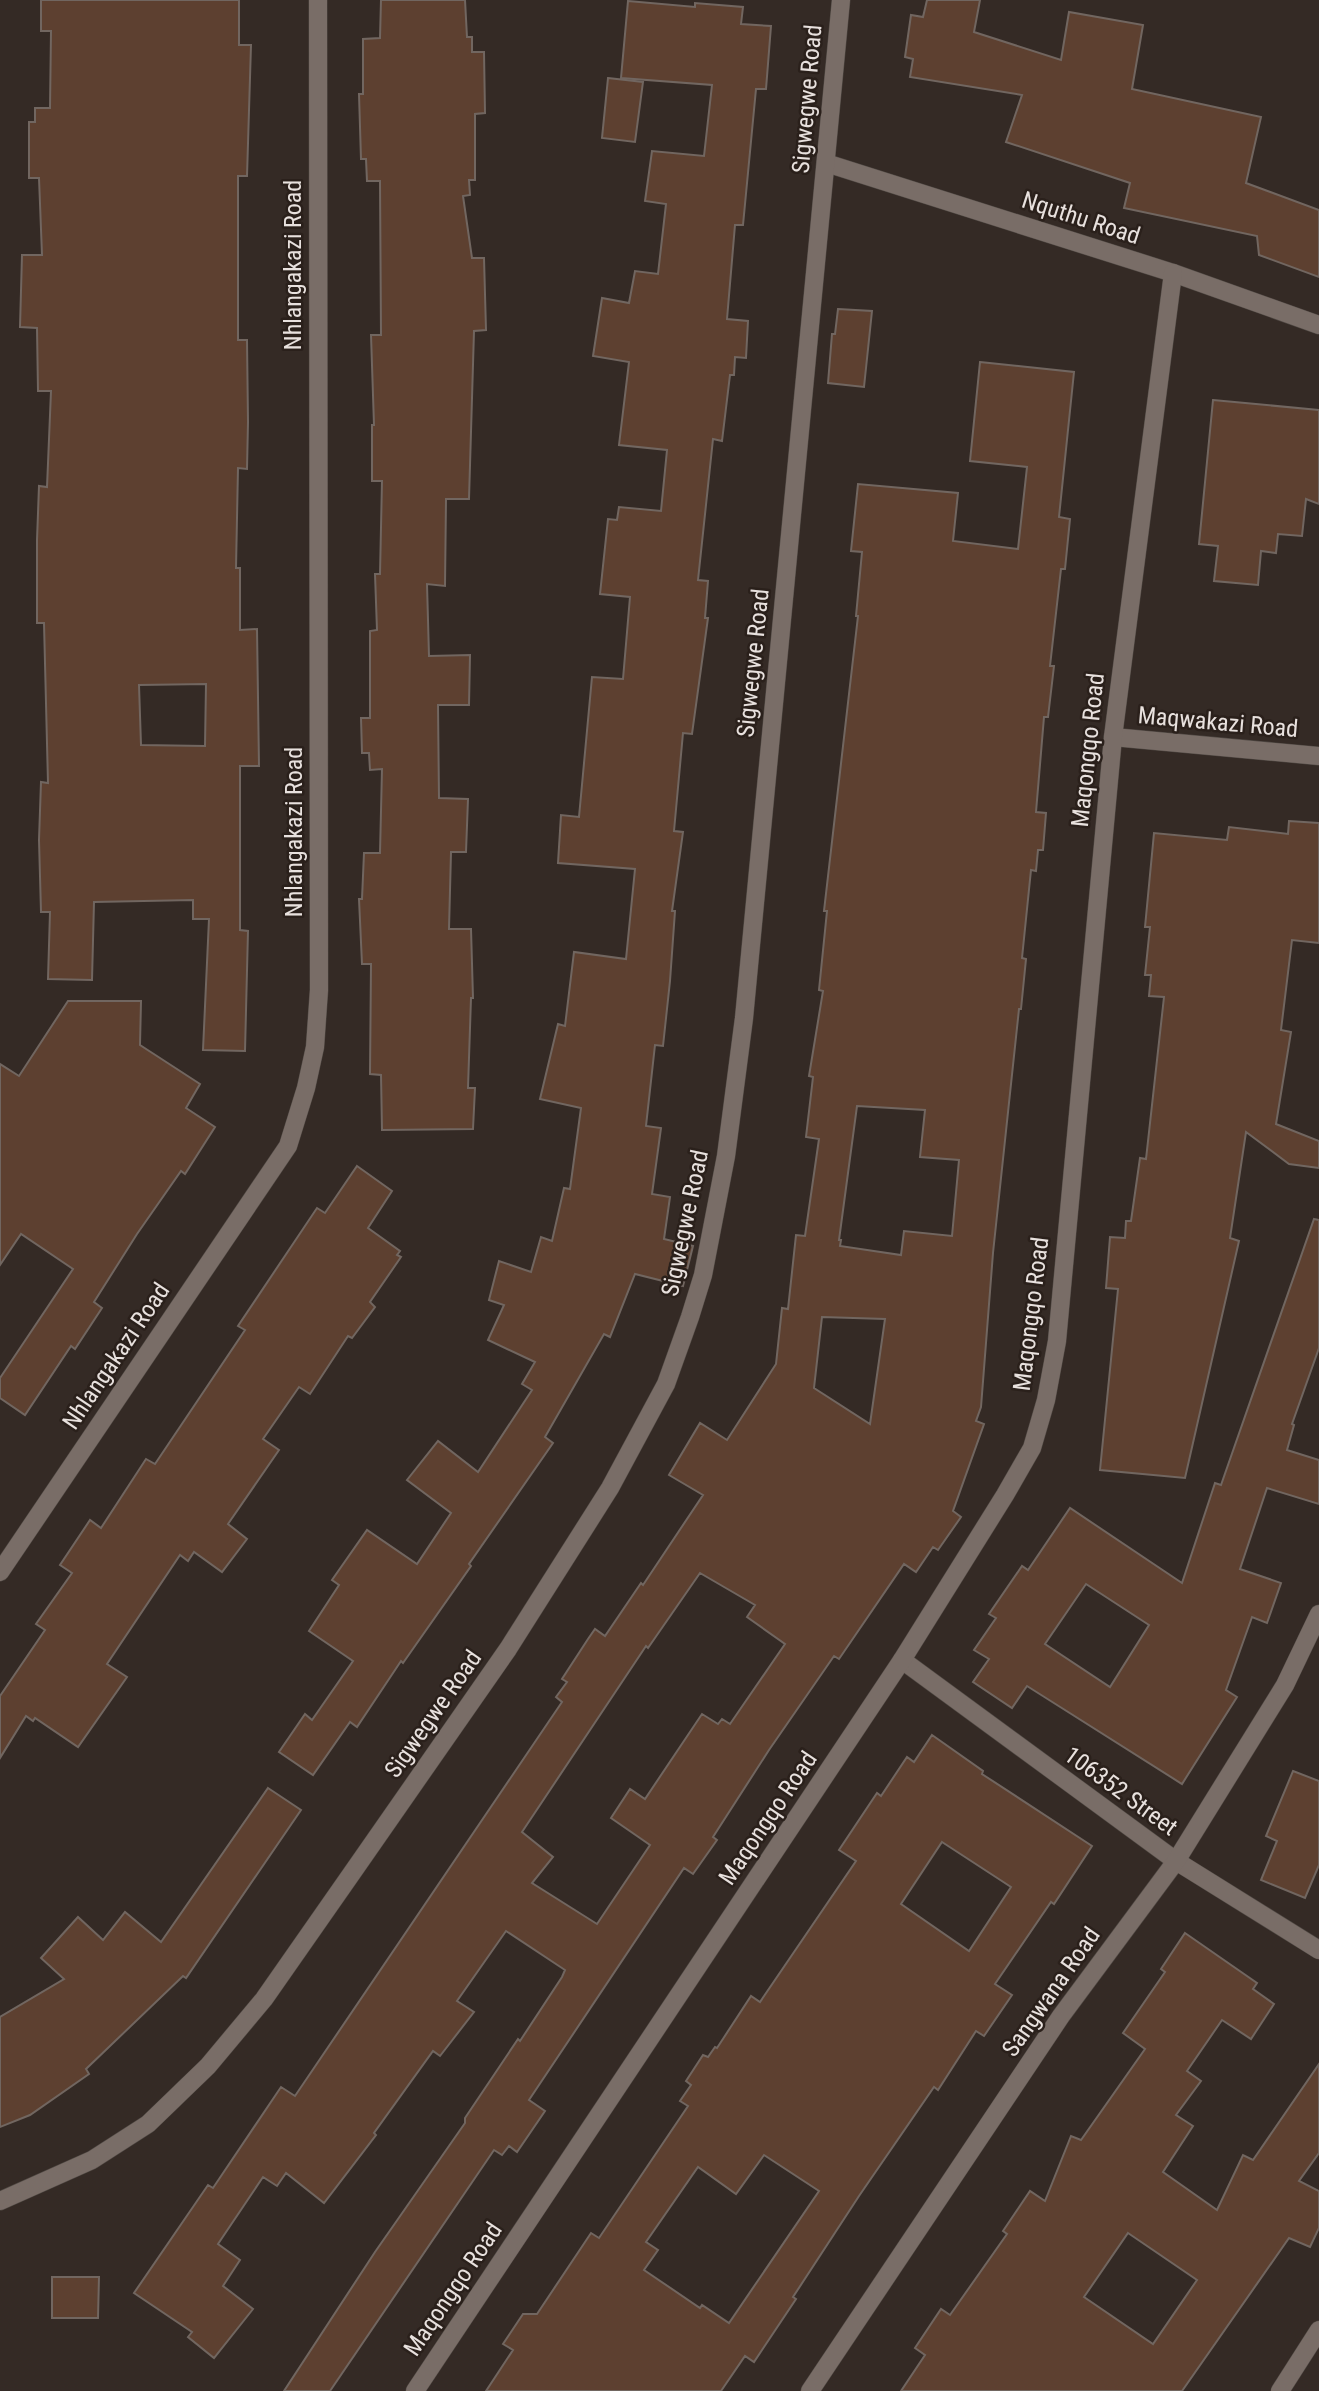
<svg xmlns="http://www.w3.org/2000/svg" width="1319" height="2391" font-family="'Roboto Condensed',sans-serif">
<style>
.building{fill:#5d4030;stroke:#716660;stroke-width:2;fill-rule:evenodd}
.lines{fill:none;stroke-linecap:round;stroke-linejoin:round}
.minor-casing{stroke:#504944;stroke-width:19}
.minor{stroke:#796d67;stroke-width:18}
.labels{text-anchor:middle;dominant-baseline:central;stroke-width:5;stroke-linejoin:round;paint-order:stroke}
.street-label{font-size:24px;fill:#e8e1de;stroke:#2a201b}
</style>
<rect width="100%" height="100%" fill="#342a25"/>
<g class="building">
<path d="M41 0H239V45H251L247 176H238V340H247L248 422 247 469 238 468 236 568H240V630L257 629 259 766H240V930L248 931 245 1051 203 1050 209 919H193V900L94 902 92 980 48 979 50 912H41L39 840 41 782 48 783 44 623H37V540L39 486 47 487 51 391H38L37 328 20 327 22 255H42L39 178H29V122H35V108H50L51 31H41ZM206 684 205 746 141 745 139 685Z"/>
<polygon points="381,0 465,0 467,37 472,37 472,52 484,52 485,113 475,114 475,180 469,180 470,195 463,196 472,258 484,258 486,330 474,331 469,499 446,499 445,586 427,584 429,656 470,655 469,705 438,705 439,798 468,799 466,852 451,852 449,929 471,929 473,998 471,998 468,1088 475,1088 473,1129 382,1130 381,1075 370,1074 371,964 362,964 359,899 362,899 364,853 380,853 382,769 370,770 369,753 362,753 361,718 370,718 370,631 377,630 375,574 380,574 382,481 372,481 372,425 374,425 371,335 381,335 380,181 367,181 366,159 361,159 359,94 363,94 363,39 380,38"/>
<polygon points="927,0 980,0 974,32 1061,60 1069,12 1143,25 1132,89 1261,117 1246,183 1319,210 1319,277 1259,255 1257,236 1124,208 1130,183 1006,142 1022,95 910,77 913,59 905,57 911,15 923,17"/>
<polygon points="628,1 695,7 695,3 743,7 741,24 771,26 766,89 756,89 743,225 735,225 727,319 748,321 746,358 735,357 734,375 730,375 722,441 713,439 698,580 708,581 705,618 708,618 692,734 683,733 674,831 683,832 672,911 675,911 670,981 663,1046 655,1045 646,1126 661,1128 652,1194 670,1197 664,1239 693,1246 683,1286 635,1274 610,1337 604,1334 545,1437 553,1443 469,1564 471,1566 403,1663 401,1661 357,1727 350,1722 313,1775 279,1752 305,1714 312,1720 353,1661 309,1631 339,1585 332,1580 367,1530 417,1564 451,1513 407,1480 438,1441 478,1472 532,1390 522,1384 535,1362 488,1340 504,1305 489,1300 499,1261 531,1272 541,1237 552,1241 564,1188 570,1189 581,1108 540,1099 558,1024 565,1026 574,952 626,959 635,869 558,863 561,815 579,817 592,677 623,679 630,597 600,594 608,519 617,520 619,507 661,511 667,450 619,445 629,362 593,356 602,298 629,303 635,271 658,274 666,204 645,201 652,151 704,156 712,85 621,78"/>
<polygon points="608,78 643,82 635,142 602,138"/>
<polygon points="838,309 872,311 864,387 828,383 832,334 835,334"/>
<path d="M980 362 1074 372 1059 517 1070 519 1065 569H1061L1050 666H1054L1048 717H1044L1036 812 1046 813 1043 850H1038L1036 871 1031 870 1022 958 1026 959 1021 1009H1019L993 1253 981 1407 976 1421 984 1424 953 1511 961 1517 938 1550 933 1547 916 1572 904 1564 839 1659 834 1656 769 1750 713 1837 717 1840 693 1874 684 1868 529 2100 545 2111 517 2152 509 2146 502 2155 494 2150 330 2391H284L375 2252 465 2123V2118L518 2039 520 2041 562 1977 565 1970 506 1931 457 2001 474 2012 440 2056 433 2051 374 2133 376 2135 324 2203 286 2173 277 2186 263 2177 218 2244 240 2260 223 2286 253 2309 214 2358 188 2337 192 2332 134 2293 208 2185 213 2188 281 2087 295 2096 562 1702 556 1697 567 1682 562 1679 588 1639 595 1629 605 1636 641 1583 643 1585 703 1495 669 1475 700 1423 727 1440 776 1364 782 1308 788 1309 796 1235 805 1236 819 1139 806 1137 813 1077 809 1076 823 991 819 990 827 911H824L858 616H856L862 552 851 551 858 484 958 493 953 541 1018 549 1027 467 970 461ZM857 1106 925 1110 920 1157 959 1160 952 1236 904 1231 901 1255 840 1246 841 1240H839ZM822 1317 885 1319 870 1424 814 1388ZM700 1573 755 1605 747 1617 785 1644 730 1724 722 1719 718 1724 702 1714 645 1799 630 1789 611 1818 650 1845 597 1924 532 1883 553 1857 522 1832 646 1646 648 1648Z"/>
<polygon points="1213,400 1319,410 1319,504 1306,499 1302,536 1278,534 1276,553 1261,551 1258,585 1214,581 1218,546 1199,544"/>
<polygon points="1289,821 1319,823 1319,943 1292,940 1281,1030 1291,1032 1276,1124 1319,1141 1319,1168 1289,1164 1246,1132 1230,1238 1239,1241 1185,1478 1100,1470 1118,1289 1106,1288 1110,1237 1125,1238 1126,1221 1131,1221 1140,1158 1146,1159 1164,997 1149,996 1151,975 1145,975 1150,927 1145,927 1154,833 1227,840 1229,827 1288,834"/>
<polygon points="68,1001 141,1001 140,1045 200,1084 186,1108 215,1127 185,1174 181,1171 137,1234 94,1302 102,1308 75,1349 71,1346 25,1415 0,1398 0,1378 73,1269 21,1234 0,1265 0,1064 19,1076"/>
<polygon points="357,1166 392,1191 368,1228 400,1251 397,1255 401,1257 370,1302 375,1307 352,1338 348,1336 310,1394 299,1387 263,1439 279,1450 228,1524 247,1539 222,1572 194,1552 188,1561 180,1555 107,1664 127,1677 78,1747 35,1718 33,1721 26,1716 0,1758 0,1696 45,1630 36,1624 72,1573 60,1565 90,1520 101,1528 146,1459 155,1464 245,1330 238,1326 317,1208 325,1213"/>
<path d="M1314 1219 1319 1220V1348L1292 1424 1294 1425 1287 1450 1319 1460V1504L1267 1488 1240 1569 1281 1583 1267 1623 1252 1617 1226 1690 1237 1697 1182 1784 1027 1686 1012 1708 973 1682 989 1659 974 1650 996 1618 989 1614 1022 1566 1028 1570 1070 1508 1182 1583 1215 1483 1221 1485ZM1086 1584 1149 1625 1110 1687 1045 1644Z"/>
<path d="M932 1735 983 1771 982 1774 1092 1846 1054 1904 1051 1902 995 1984 1012 1995 984 2036 976 2031 938 2090 934 2087 859 2196 793 2297 796 2299 754 2362 745 2356 721 2391H486L513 2350 503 2344 523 2314H537L591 2233 599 2238 688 2106 680 2101 691 2085 686 2081 703 2055 708 2057 715 2047 717 2048 751 1996 760 2002 856 1861 839 1850 877 1793 881 1796 907 1757 914 1762ZM942 1842 1011 1887 969 1951 901 1904ZM764 2155 819 2191 729 2323 702 2305 700 2308 644 2270 658 2250 646 2242 698 2167 736 2194Z"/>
<polygon points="1293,1771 1319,1781 1319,1865 1305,1898 1261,1880 1277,1841 1266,1836"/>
<polygon points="268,1788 301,1810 186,1978 183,1976 86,2069 89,2074 30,2115 0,2127 0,2017 64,1979 41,1958 78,1917 103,1940 125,1912 161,1942"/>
<path d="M1185 1933 1257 1983 1253 1989 1274 2004 1251 2039 1222 2020 1187 2071 1201 2081 1176 2115 1193 2126 1163 2172 1217 2210 1243 2155 1253 2160 1319 2064V2153L1299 2181 1319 2191V2228L1310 2247 1289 2238 1182 2391H901L925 2355 915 2348 941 2309 950 2315 1007 2234 1003 2231 1030 2191 1045 2201 1071 2136 1081 2140 1145 2049 1123 2033 1165 1972 1161 1969ZM1128 2233 1197 2280 1153 2344 1084 2297Z"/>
<polygon points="52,2277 99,2277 98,2318 52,2318"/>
</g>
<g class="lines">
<g class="minor-casing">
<g id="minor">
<polyline points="826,163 1173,273 1319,325"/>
<polyline points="1113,737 1319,756"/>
<polyline points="0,1572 288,1146 306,1088 315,1047 319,990 318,0"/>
<polyline points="902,1660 1176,1861 1319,1950"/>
<polyline points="0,2201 92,2160 148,2124 208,2066 264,1999 352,1873 508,1649 610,1488 666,1384 690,1317 703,1275 726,1156 744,1018 841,0"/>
<polyline points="415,2391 902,1660 1005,1495 1032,1448 1046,1400 1057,1341 1113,737 1173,273"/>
<polyline points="810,2391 1061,2016 1176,1861 1285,1685 1319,1614"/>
<polyline points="1280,2391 1319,2330"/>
</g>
</g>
<use href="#minor" class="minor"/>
</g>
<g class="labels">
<g class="street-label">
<text transform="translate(807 99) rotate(-85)">Sigwegwe Road</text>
<text transform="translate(1081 218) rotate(18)">Nquthu Road</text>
<text transform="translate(293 265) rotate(-90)">Nhlangakazi Road</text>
<text transform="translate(753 663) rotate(-84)">Sigwegwe Road</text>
<text transform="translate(1218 722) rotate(5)">Maqwakazi Road</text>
<text transform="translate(1088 750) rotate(-84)">Maqongqo Road</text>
<text transform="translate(294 832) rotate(-90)">Nhlangakazi Road</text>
<text transform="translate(685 1223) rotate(-78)">Sigwegwe Road</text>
<text transform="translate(1031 1314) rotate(-83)">Maqongqo Road</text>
<text transform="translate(116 1356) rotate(-56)">Nhlangakazi Road</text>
<text transform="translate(433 1714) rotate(-55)">Sigwegwe Road</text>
<text transform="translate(1121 1791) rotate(36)">106352 Street</text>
<text transform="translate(768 1818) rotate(-56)">Maqongqo Road</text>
<text transform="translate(1051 1992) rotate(-55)">Sangwana Road</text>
<text transform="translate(453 2289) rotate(-56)">Maqongqo Road</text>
</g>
</g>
</svg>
